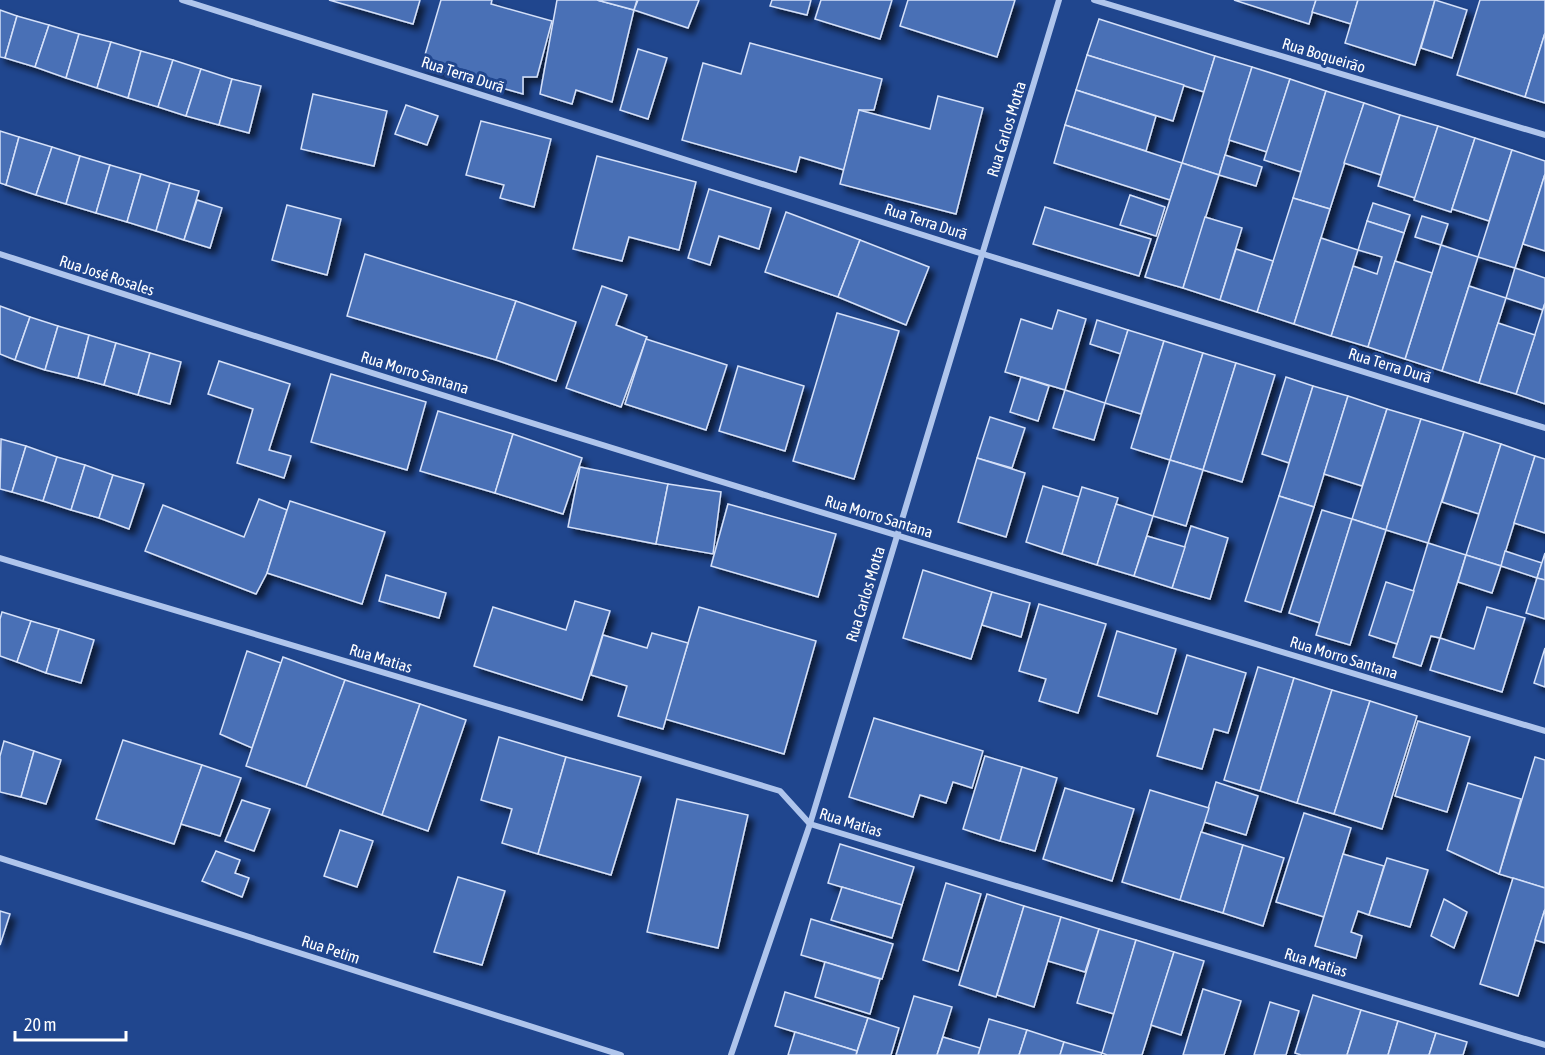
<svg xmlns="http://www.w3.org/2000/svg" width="1545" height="1055" font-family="'Asap Condensed',sans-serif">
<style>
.building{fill:#496fb6;stroke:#d5e1f9;stroke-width:1.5;filter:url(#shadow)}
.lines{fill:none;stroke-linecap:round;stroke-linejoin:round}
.minor{stroke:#afc5ec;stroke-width:6}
.labels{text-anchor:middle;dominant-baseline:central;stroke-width:6;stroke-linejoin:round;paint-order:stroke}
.street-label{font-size:16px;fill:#fff;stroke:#20468e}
</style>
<defs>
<filter id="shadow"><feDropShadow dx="5.5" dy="5.5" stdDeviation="3" flood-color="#0009"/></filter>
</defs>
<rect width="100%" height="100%" fill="#20468e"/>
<g class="building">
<polygon points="329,0 420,0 413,24"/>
<polygon points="441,0 492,0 491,4 552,21 537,77 523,77 523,94 422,65"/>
<polygon points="557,0 597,0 634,10 612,102 576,90 572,104 540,94"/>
<polygon points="597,0 637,0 634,10"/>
<polygon points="638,0 699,0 688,28 634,10"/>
<polygon points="772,0 811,0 807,15 770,6"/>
<polygon points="821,0 892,0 880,39 815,19"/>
<polygon points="908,0 1015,0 997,57 900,26"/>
<polygon points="1234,0 1316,0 1309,24"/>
<polygon points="1316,0 1358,0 1351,24 1312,12"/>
<polygon points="1358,0 1435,0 1415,65 1345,43"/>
<polygon points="1435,0 1467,10 1452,58 1421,48"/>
<polygon points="1480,0 1545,0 1545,33 1525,97 1457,75"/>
<polygon points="0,10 17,16 5,58 0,57"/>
<polygon points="17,16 49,25 35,67 5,58"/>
<polygon points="1099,19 1215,56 1204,92 1087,55"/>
<polygon points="49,25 79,34 66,78 35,67"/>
<polygon points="1545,33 1545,103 1525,97"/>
<polygon points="79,34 111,42 97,88 66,78"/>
<polygon points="111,42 141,51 128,98 97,88"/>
<polygon points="750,43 882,79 874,110 859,110 844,170 800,157 796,172 682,140 703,63 741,74"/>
<polygon points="638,49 667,58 648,119 620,110"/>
<polygon points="141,51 173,60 158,107 128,98"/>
<polygon points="1087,55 1184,85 1173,121 1076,90"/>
<polygon points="1215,56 1252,67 1219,175 1182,163"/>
<polygon points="173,60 201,69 186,116 158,107"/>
<polygon points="1252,67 1290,79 1267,152 1229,140"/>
<polygon points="201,69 232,79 219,125 186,116"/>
<polygon points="232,79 261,86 249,133 219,125"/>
<polygon points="1290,79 1326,91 1301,172 1264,160"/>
<polygon points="1076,90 1156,116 1146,151 1065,125"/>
<polygon points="1326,91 1364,103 1330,209 1293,198"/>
<polygon points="313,94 387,111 374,166 301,149"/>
<polygon points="938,96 983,108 956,214 840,184 859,110 930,129"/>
<polygon points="1364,103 1400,115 1381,175 1344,163"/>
<polygon points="406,105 438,116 427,145 395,134"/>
<polygon points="1400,115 1438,126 1415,198 1378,186"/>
<polygon points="481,121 551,139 534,207 500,198 504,185 466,175"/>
<polygon points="1065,125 1182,163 1170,200 1054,163"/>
<polygon points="1438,126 1475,138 1451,212 1414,200"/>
<polygon points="0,131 19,137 6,185 0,183"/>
<polygon points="19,137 52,147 36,195 6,185"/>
<polygon points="1475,138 1512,150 1489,221 1452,209"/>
<polygon points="52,147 80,156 66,204 36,195"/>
<polygon points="1512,150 1545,161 1545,174 1515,268 1478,257"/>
<polygon points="1225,155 1262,167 1256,186 1219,175"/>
<polygon points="80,156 110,165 96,213 66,204"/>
<polygon points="597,156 696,182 679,250 629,237 622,261 573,249"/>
<polygon points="1182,163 1219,175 1183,288 1145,277"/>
<polygon points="110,165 141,174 127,222 96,213"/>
<polygon points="141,174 170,183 156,231 127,222"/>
<polygon points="1545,174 1545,251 1523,244"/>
<polygon points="170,183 199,191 184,240 156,231"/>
<polygon points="709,189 771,208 759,249 719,236 710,265 688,258"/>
<polygon points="1130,195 1165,207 1156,236 1120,225"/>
<polygon points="1293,198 1330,209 1294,324 1257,312"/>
<polygon points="197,200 222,208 210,248 184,240"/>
<polygon points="1373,203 1410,215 1404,233 1367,221"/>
<polygon points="287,205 341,219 327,275 272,260"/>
<polygon points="1045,207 1151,239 1139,276 1033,244"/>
<polygon points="786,212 860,240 838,297 765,272"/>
<polygon points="1422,216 1448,224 1441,245 1415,237"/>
<polygon points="1205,217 1242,228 1220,300 1183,288"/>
<polygon points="1367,221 1404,233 1368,347 1331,336 1353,266 1377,274 1382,257 1358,250"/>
<polygon points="1321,238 1358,250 1331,336 1294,324"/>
<polygon points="860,240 929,267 906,325 838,297"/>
<polygon points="1441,245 1478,257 1442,371 1405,359"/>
<polygon points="1236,249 1273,261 1257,312 1220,300"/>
<polygon points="365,254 516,301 496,360 347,316"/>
<polygon points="1395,261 1432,273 1405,359 1368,347"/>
<polygon points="1515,268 1545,278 1545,303 1543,310 1506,298"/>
<polygon points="602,286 627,295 616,325 647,337 621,407 566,388"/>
<polygon points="1469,286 1506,298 1479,383 1442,371"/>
<polygon points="516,301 576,322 556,381 496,360"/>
<polygon points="1545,303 1545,404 1516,394"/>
<polygon points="0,306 30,317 15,360 0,354"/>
<polygon points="1058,310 1086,319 1065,390 1005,372 1021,319 1052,329"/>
<polygon points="837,313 899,331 854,479 793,461"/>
<polygon points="30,317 58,326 45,370 15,360"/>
<polygon points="1097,320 1128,330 1121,354 1090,344"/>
<polygon points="1498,323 1535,335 1516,394 1479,383"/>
<polygon points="58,326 89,335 78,378 45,370"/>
<polygon points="1128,330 1164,341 1141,414 1105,403"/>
<polygon points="89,335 116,343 104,385 78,378"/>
<polygon points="646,339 727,365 706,430 625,404"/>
<polygon points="1164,341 1203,353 1170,460 1131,448"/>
<polygon points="116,343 150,353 138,395 104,385"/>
<polygon points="150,353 181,362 170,404 138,395"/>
<polygon points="1203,353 1236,363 1203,470 1170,460"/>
<polygon points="219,361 290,384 269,450 291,456 284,478 237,463 253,409 208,394"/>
<polygon points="1236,363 1275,375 1242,482 1203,470"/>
<polygon points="738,366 804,386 785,451 719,431"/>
<polygon points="331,374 426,402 407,470 311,442"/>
<polygon points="1021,377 1049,386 1038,421 1010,412"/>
<polygon points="1286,377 1313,386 1289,463 1262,454"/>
<polygon points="1313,386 1348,396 1314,507 1279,496"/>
<polygon points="1065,390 1105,403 1094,440 1053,428"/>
<polygon points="1348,396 1387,409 1362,486 1324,474"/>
<polygon points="1387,409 1421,419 1386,530 1352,519"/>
<polygon points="438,411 513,434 495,493 420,471"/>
<polygon points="990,417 1025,428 1012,468 977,458"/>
<polygon points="1421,419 1464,432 1428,543 1386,530"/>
<polygon points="1464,432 1501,444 1479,514 1442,502"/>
<polygon points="513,434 582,458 563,514 495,493"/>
<polygon points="1,439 26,446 12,492 0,489"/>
<polygon points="1501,444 1535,456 1501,566 1466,555"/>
<polygon points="26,446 57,457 43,501 12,492"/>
<polygon points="1535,456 1545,459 1545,533 1514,523"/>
<polygon points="57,457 85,465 71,510 43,501"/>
<polygon points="977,458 1025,473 1006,537 958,522"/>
<polygon points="1170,460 1203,470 1186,526 1153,516"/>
<polygon points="85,465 113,475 99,518 71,510"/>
<polygon points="580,467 668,484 656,544 568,527"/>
<polygon points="113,475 144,484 129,529 99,518"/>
<polygon points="668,484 721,492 713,554 656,544"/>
<polygon points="1043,486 1079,497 1062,554 1026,542"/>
<polygon points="1082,487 1118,498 1097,565 1062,554"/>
<polygon points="1279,496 1314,507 1281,612 1245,601"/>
<polygon points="259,499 287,510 267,573 256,594 145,551 163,505 244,537"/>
<polygon points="290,501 385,532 362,604 267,573"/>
<polygon points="728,504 836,534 818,597 711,566"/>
<polygon points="1116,504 1153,516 1134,576 1097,565"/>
<polygon points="1322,510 1352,519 1320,623 1289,613"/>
<polygon points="1352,519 1386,530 1350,645 1316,635"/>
<polygon points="1191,526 1228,538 1210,599 1172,588"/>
<polygon points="1147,536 1185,547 1172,588 1134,576"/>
<polygon points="1428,543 1466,555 1440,638 1431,636 1421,666 1393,657"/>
<polygon points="1505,551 1542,563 1537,578 1501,566"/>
<polygon points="1545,553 1545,580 1537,578"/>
<polygon points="1466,555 1501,566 1492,593 1458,582"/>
<polygon points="923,570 992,592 971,659 903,638"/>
<polygon points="386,575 446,593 439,618 379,601"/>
<polygon points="1537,578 1545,580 1545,619 1526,613"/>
<polygon points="1386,582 1414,591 1397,644 1369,635"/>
<polygon points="992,592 1030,603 1021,637 982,625"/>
<polygon points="575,601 610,611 582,700 474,666 493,607 566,630"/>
<polygon points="1039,604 1106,624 1078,713 1039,701 1046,679 1019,671"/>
<polygon points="699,607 816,641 784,754 665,719"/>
<polygon points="1487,607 1525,618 1502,692 1430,670 1440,638 1474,649"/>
<polygon points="2,612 31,621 17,662 0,656 0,619"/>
<polygon points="31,621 59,629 46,673 17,662"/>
<polygon points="59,629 94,640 81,683 46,673"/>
<polygon points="1117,631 1176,649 1157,714 1098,696"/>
<polygon points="652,633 688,643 663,729 618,716 627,686 591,675 603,635 647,648"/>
<polygon points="1545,648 1545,687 1534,683"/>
<polygon points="247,651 281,663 252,748 220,734"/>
<polygon points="1187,655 1246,673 1228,733 1214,729 1202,769 1157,756"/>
<polygon points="283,657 345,680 306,787 246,766"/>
<polygon points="1258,667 1294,678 1260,791 1224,780"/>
<polygon points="1294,678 1332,690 1297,803 1260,791"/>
<polygon points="345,680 420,704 382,815 306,787"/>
<polygon points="1332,690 1370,701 1334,814 1297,803"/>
<polygon points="1370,701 1417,716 1382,829 1334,814"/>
<polygon points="420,704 466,720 428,831 382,815"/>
<polygon points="874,718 983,751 972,788 953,782 946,803 920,795 913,817 849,797"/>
<polygon points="1418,721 1470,737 1447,812 1395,796"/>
<polygon points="499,737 566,757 538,854 502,843 512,809 481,800"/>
<polygon points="123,740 202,765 174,844 96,819"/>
<polygon points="4,741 34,751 21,797 0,792 0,756"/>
<polygon points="34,751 61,760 46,804 21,797"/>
<polygon points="985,756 1022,767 1000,841 963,829"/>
<polygon points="566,757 641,777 611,875 538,854"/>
<polygon points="1535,757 1545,760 1545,888 1499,874"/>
<polygon points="202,765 241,778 220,836 181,824"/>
<polygon points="1022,767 1057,778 1035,851 1000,841"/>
<polygon points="1216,782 1258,796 1246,835 1204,822"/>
<polygon points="1468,783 1521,799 1499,874 1447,850"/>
<polygon points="1065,788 1134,809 1112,881 1043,859"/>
<polygon points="1150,790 1209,808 1180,900 1122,882"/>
<polygon points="677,799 748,815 718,948 647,932"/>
<polygon points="242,800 270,809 254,851 225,841"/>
<polygon points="1304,813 1351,828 1324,917 1276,902"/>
<polygon points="340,830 373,841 357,887 324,876"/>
<polygon points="1201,832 1243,845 1223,913 1180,900"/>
<polygon points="840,844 914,867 902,905 828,883"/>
<polygon points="1243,845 1284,858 1263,926 1223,913"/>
<polygon points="216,851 240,860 235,873 249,878 242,897 202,881"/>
<polygon points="1343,854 1384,866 1369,915 1358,911 1351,932 1362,936 1356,958 1315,946"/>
<polygon points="1387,858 1428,870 1410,927 1369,915"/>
<polygon points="458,877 505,891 482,965 434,952"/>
<polygon points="1513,878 1545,888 1545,909 1518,996 1480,984"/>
<polygon points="946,883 981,894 958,971 923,960"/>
<polygon points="842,887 902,905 892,938 831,920"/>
<polygon points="987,894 1024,906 996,997 959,985"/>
<polygon points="1444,899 1467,912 1454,948 1431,936"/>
<polygon points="1024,906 1061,917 1034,1007 997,995"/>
<polygon points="1545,909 1545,943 1535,940"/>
<polygon points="0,911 10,914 0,945"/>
<polygon points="1061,917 1099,929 1085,972 1048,961"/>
<polygon points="811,919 893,944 882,979 801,955"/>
<polygon points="1099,929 1136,940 1114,1014 1077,1003"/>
<polygon points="1136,940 1174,952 1142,1055 1107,1055 1102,1053"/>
<polygon points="1174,952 1204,961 1181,1035 1151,1025"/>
<polygon points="825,962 880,979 870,1014 815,997"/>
<polygon points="1203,989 1241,1001 1224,1055 1183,1055"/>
<polygon points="785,992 868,1018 857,1051 775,1026"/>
<polygon points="1313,995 1361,1010 1347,1055 1301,1055 1295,1053"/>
<polygon points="914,996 952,1007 937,1055 896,1055"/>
<polygon points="1270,1002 1299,1011 1286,1055 1254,1055"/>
<polygon points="1361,1010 1398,1021 1388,1055 1347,1055"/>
<polygon points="868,1018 899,1028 891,1055 856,1055"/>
<polygon points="989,1019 1027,1030 1019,1055 978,1055"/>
<polygon points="1398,1021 1436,1033 1429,1055 1388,1055"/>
<polygon points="1027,1030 1064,1042 1060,1055 1019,1055"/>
<polygon points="795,1032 857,1051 856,1055 788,1055"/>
<polygon points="1436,1033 1467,1042 1463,1055 1429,1055"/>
<polygon points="943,1037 980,1048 978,1055 937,1055"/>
<polygon points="1064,1042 1102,1053 1101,1055 1060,1055"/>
</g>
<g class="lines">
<g class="minor">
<polyline points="182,0 983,254 1545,428"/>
<polyline points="1094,0 1545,135"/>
<path d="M0 254C513 421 1029 576 1545 731"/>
<polyline points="0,558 780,791 810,824 1545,1045"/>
<polyline points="0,858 621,1055"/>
<polyline points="731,1055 810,824 1059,0"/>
</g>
</g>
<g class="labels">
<g class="street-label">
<text transform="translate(1324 55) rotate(17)">Rua Boqueirão</text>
<text transform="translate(463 74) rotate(18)">Rua Terra Durã</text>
<text transform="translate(1006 129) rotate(-73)">Rua Carlos Motta</text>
<text transform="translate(926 221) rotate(18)">Rua Terra Durã</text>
<text transform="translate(107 275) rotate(18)">Rua José Rosales</text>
<text transform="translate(1390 365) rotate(17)">Rua Terra Durã</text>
<text transform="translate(415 372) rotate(17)">Rua Morro Santana</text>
<text transform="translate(879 516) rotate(17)">Rua Morro Santana</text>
<text transform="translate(865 594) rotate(-73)">Rua Carlos Motta</text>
<text transform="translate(1344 657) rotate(17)">Rua Morro Santana</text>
<text transform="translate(381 658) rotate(17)">Rua Matias</text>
<text transform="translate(851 822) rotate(17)">Rua Matias</text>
<text transform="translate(331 949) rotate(18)">Rua Petim</text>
<text transform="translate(1316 962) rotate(17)">Rua Matias</text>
</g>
</g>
<path d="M15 1031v9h111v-9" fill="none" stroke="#ffffff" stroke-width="3"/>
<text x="24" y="1031" font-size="18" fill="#ffffff" stroke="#20468e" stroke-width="4.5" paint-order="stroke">20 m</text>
</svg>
